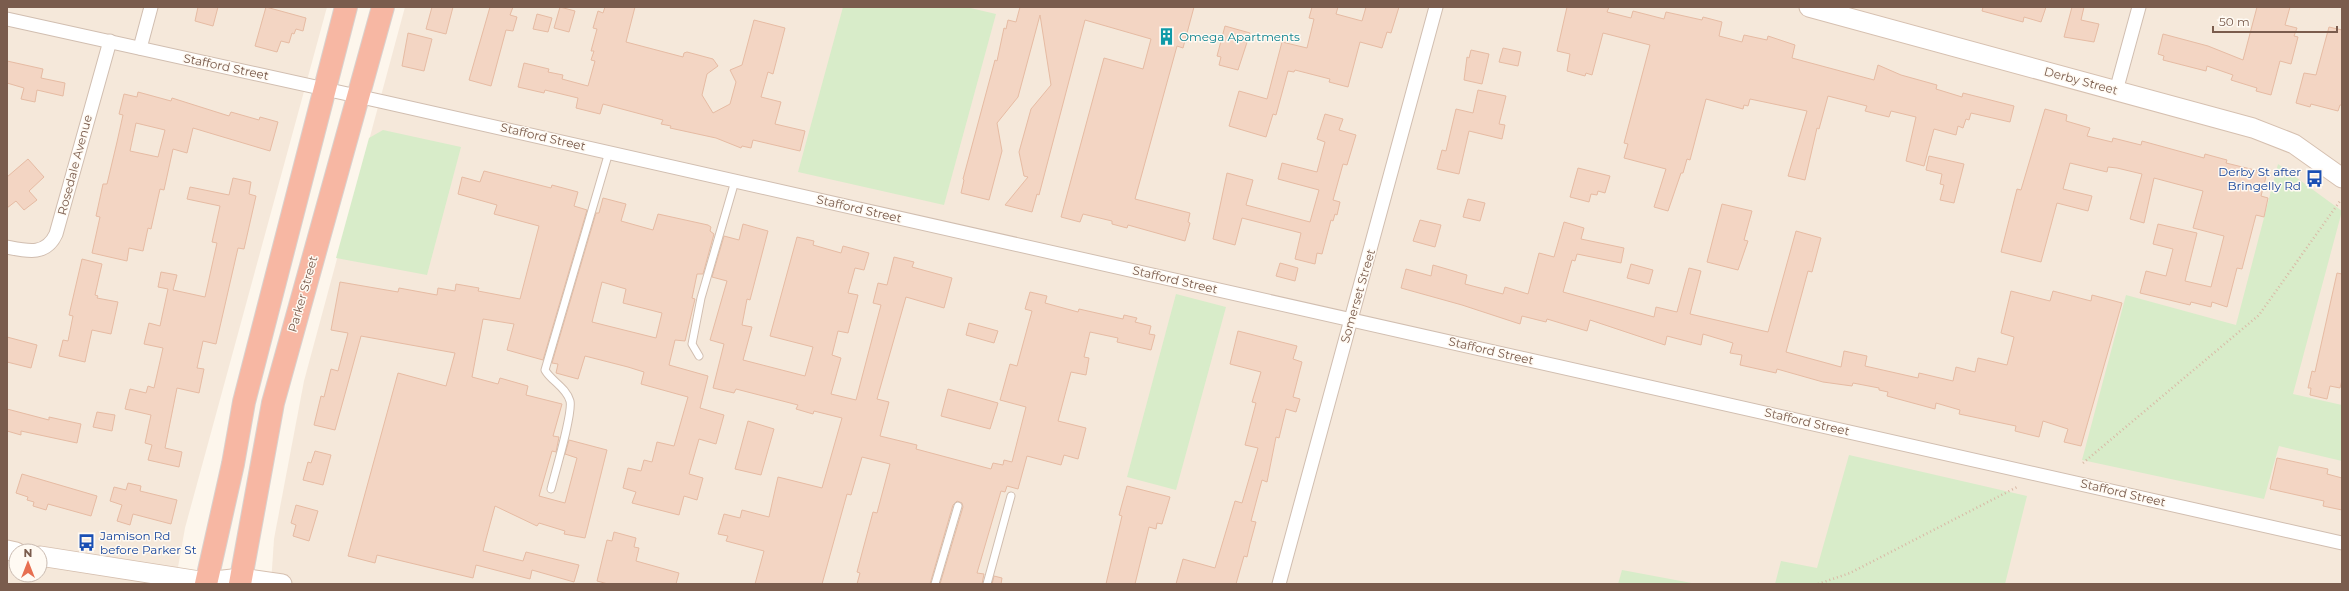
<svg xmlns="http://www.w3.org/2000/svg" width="2349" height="591" font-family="Montserrat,sans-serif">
	<rect width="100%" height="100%" fill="#fdf6ec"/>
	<g fill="#f5e8da" fill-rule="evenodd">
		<path d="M 7,7 L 327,7 L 185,528 L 175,584 L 7,584 ZM 16,551 L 40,551 L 40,575 L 16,575 Z"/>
		<polygon points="405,7 2342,7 2342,584 271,584 274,539 304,381"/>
	</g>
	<g fill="#d8ecc9">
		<polygon points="843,7 966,7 996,14 944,205 798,172"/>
		<polygon points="383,130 461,147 427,275 336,258 369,138"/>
		<polygon points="2278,164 2342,211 2293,394 2342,405 2342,461 2279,446 2264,499 2082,460 2126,295 2236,325"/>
		<polygon points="1176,294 1226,307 1176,490 1127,477"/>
		<polygon points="1849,455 2027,496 2005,584 1775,584 1781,561 1817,568"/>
		<polygon points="1622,570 1697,584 1618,584"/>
	</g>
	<g fill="#f3d5c3" stroke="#e6bba3" fill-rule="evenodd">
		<polygon points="198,7 218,7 213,26 195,21"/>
		<polygon points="266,7 306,18 303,31 296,29 294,34 292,33 289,43 281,41 277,52 255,46"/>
		<polygon points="432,7 453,7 446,34 426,29"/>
		<polygon points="490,7 513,7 510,15 517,17 513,31 506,30 491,86 469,80"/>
		<polygon points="560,7 575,11 569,32 554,28"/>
		<polygon points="605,7 635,7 626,42 683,57 684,53 687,52 713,59 718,66 707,74 702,95 713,113 730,104 736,82 730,70 742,65 754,20 785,28 773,74 768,72 761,97 781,102 775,124 805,131 800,151 753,140 751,148 742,146 741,148 716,138 670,128 671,126 661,124 663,120 603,104 600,114 576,108 578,98 545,90 544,93 518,87 524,63 549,69 548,72 563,75 562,79 588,86 595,61 591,60 594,51 591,51 597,29 593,28 598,11 603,13"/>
		<polygon points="1020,7 1194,7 1183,48 1177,46 1135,199 1190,213 1188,222 1190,223 1185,241 1128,225 1127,228 1112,224 1112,221 1083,214 1080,222 1061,217 1104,58 1143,69 1151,39 1085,20 1039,195 1037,194 1032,212 1005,205 1028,177 1024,176 1019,152 1031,109 1051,85 1040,15 1018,97 997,123 1002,151 989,200 961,193 964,180 963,179 995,60 997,61 1004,28 1006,29 1008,20 1016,22"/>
		<polygon points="1312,7 1338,7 1336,14 1362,21 1366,7 1399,7 1391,33 1387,32 1382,48 1360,42 1348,87 1329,82 1330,79 1295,70 1294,72 1288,71 1276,115 1273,114 1266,137 1229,126 1239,91 1267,99 1282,42 1307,48 1314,19 1309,18"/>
		<polygon points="1567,7 1609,7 1607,12 1631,18 1633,11 1664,19 1666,12 1702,20 1703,17 1722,22 1719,36 1742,42 1744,35 1767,40 1768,36 1795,45 1792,58 1874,80 1878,65 1901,75 1937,85 1936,89 1962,97 1963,93 2014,106 2010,122 1971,113 1969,120 1966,119 1963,128 1958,126 1956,135 1934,129 1924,166 1906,161 1916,117 1891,111 1889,117 1865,111 1867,106 1828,96 1819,129 1817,128 1805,180 1788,176 1807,111 1750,99 1748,106 1744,105 1743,109 1706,99 1690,160 1687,159 1683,173 1681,173 1668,211 1654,207 1666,169 1624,158 1628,144 1624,143 1650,45 1603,33 1592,75 1586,73 1585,76 1567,71 1570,54 1557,51"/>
		<polygon points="1983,7 2046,7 2041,22 2024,17 2023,22 1982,11"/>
		<polygon points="2072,7 2084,7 2081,20 2099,24 2094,42 2064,37"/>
		<polygon points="2257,7 2290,7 2285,25 2297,28 2294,36 2298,37 2291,64 2280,61 2271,95 2256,91 2257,88 2231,80 2233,75 2207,66 2206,71 2163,60 2164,56 2158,54 2163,34 2208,46 2243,60"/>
		<polygon points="537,14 552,18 548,32 533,29"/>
		<polygon points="1225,26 1250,33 1238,70 1219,65 1221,57 1217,56"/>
		<polygon points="2329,27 2342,30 2342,105 2340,105 2338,111 2311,104 2310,107 2296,103 2304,73 2316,75"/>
		<polygon points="408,33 432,39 424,71 402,66"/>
		<polygon points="1503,48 1521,52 1518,66 1499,62"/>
		<polygon points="1471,50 1489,54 1482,84 1464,80 1467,57 1469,58"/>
		<polygon points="7,61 43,69 41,78 65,83 63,96 37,90 35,102 21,99 24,88 7,83"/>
		<polygon points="1478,90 1506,96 1499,124 1505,125 1502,139 1469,131 1459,174 1437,169 1442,150 1446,151 1456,109 1473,113"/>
		<path d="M 138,92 L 171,101 L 172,98 L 229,116 L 231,112 L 259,120 L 260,117 L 278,122 L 270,151 L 193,128 L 187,153 L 173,149 L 164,190 L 160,189 L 151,229 L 148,228 L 143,251 L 129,248 L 127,261 L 92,253 L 100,217 L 96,216 L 103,184 L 107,184 L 117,142 L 123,115 L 119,114 L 124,94 L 137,97 ZM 136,123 L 165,130 L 158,157 L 130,151 Z"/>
		<polygon points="2045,109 2067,115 2066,121 2090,128 2087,136 2112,142 2113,138 2141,145 2142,141 2204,158 2205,154 2227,160 2226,163 2267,173 2261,196 2268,198 2264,217 2256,215 2242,269 2237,268 2227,307 2212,302 2211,307 2191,302 2190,305 2140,293 2146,271 2166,276 2173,249 2153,244 2158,224 2197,233 2185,281 2211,287 2224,236 2193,228 2203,191 2154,178 2144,223 2130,219 2142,174 2117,168 2108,167 2107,172 2070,163 2063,189 2092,196 2088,211 2057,203 2041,262 2001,252 2017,189 2021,190"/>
		<polygon points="1325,114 1343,119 1339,130 1356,135 1347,165 1343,164 1333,200 1340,202 1337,215 1335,214 1333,221 1331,220 1322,254 1317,253 1315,264 1295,259 1301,233 1242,218 1235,245 1213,239 1227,173 1253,180 1246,205 1310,222 1319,190 1278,179 1282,163 1317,172 1325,142 1317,139"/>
		<polygon points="1929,156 1964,164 1954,203 1940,200 1944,185 1940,184 1942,174 1926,170"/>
		<polygon points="28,159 44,177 29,191 37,200 24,210 16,201 7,208 7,177"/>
		<polygon points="1578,168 1610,176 1605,193 1598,191 1597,195 1591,194 1589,202 1570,197"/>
		<polygon points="484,171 551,188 552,185 578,192 574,206 587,210 543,360 507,350 514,324 483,319 472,377 498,384 500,378 528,386 526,395 562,404 553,436 559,437 556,452 552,451 539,496 565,503 577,458 565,454 569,440 607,450 585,538 564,534 565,531 539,523 537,526 495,506 486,539 483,551 523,561 526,552 579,565 574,582 532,570 530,579 476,565 473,578 377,555 375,563 348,556 398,373 446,386 455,353 361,336 335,430 314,425 321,396 324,397 331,369 338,371 348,333 331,330 340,282 398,292 399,288 437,295 438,288 455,291 456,284 479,288 478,291 520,299 539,226 494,214 497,205 458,194 462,177 480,182"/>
		<polygon points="233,178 251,182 249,194 256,196 244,249 238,248 216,344 203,341 197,368 204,369 199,393 177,388 165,448 182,452 179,467 148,460 152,445 145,443 151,415 125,409 130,389 146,393 148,386 154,388 163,348 144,344 149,323 160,326 168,289 158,287 161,272 177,275 173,290 205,297 217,243 212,242 220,206 187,199 190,187 229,195"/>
		<path d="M 603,198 L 626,204 L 621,221 L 653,230 L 658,214 L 708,225 L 711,227 L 710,231 L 714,234 L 703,274 L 697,274 L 692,298 L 695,299 L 685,341 L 675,340 L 669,365 L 708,376 L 700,408 L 724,415 L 716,444 L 699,439 L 689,474 L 703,478 L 697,500 L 684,496 L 679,515 L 632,503 L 636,492 L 623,488 L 628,468 L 641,471 L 644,460 L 652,462 L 657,442 L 674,446 L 688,397 L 641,384 L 644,372 L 628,367 L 585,356 L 578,379 L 556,373 L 558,364 L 552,363 L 596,213 L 599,213 ZM 602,282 L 626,289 L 623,303 L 662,313 L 656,338 L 592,322 Z"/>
		<polygon points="1468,199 1485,203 1480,221 1463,217"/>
		<polygon points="1722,204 1752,211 1744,240 1748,241 1738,270 1707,262"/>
		<polygon points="1420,220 1441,225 1435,247 1413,241"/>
		<polygon points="1564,222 1584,228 1581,239 1624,248 1621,263 1577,254 1575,261 1572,260 1563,292 1654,317 1656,307 1677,312 1689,268 1701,271 1690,314 1768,332 1796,231 1821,238 1812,272 1808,271 1786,352 1841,367 1844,351 1867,356 1865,366 1918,378 1919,373 1953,381 1956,367 1975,372 1978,358 2007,365 2014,337 2001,333 2011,291 2050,301 2053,291 2091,301 2092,295 2122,303 2081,446 2064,442 2068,429 2043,421 2039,437 2015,431 2016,426 1959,414 1960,410 1936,403 1935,409 1887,396 1888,392 1879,390 1879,388 1853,383 1852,386 1823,382 1777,369 1776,373 1740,365 1742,355 1730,353 1733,343 1703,334 1701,345 1667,336 1665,345 1590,320 1587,331 1547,319 1546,322 1522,316 1520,324 1462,305 1401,288 1406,269 1431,276 1433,265 1467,275 1465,284 1503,294 1505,287 1528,294 1539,253 1554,257"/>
		<polygon points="743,224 768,231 750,300 747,299 742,325 752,327 743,360 805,376 813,347 770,336 797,237 814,241 813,245 841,253 843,246 869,253 864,270 855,268 848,293 858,295 848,333 838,331 832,355 841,358 831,394 856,400 881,305 873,303 878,283 887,285 894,257 914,262 912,267 952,278 944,308 906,297 877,399 889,402 880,436 917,445 916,449 991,469 993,463 1003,465 1004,460 1012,462 1026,407 1000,400 1010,364 1017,366 1032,311 1025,309 1030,292 1047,296 1045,303 1078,312 1079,309 1123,319 1124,315 1137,318 1135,322 1151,326 1149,334 1155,335 1151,350 1117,342 1118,338 1090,332 1084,357 1089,358 1086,375 1071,372 1058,421 1086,428 1078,459 1064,455 1061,465 1027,456 1018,489 1007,486 1005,492 1001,491 977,573 984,574 982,584 940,584 963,507 962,503 957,501 953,505 930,584 857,584 860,573 857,572 862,553 873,512 877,513 890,464 862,457 851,495 847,494 822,584 755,584 764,551 726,541 728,536 718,534 724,514 740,518 742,510 769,517 778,477 822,488 842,418 814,411 813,414 796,409 798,405 736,389 734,393 713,388 724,344 710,340 727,281 712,277 724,236 739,240"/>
		<polygon points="82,259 102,264 95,295 98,296 97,298 118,302 111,334 92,330 85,362 59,356 63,340 68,341 73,316 69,315"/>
		<polygon points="1280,263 1298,268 1295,281 1276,276"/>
		<polygon points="1631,264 1653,270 1649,284 1627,278"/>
		<polygon points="2337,273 2342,274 2342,380 2340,388 2330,386 2327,399 2310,395 2311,388 2308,388 2312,371 2315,372"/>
		<polygon points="969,323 998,331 994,343 966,335"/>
		<polygon points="1238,331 1297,346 1293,359 1302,362 1293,397 1300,399 1296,412 1286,409 1279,438 1276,437 1267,482 1262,480 1251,521 1256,522 1250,544 1247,557 1244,556 1236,584 1176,584 1183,559 1215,568 1235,501 1242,503 1258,448 1245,445 1256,403 1252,402 1261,372 1230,364"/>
		<polygon points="7,337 37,345 31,368 7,362"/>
		<polygon points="948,389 998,403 990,429 941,416"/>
		<polygon points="7,409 49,420 49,417 81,424 77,443 21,431 21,435 7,431"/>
		<polygon points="97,412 115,415 112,431 93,427"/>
		<polygon points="748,421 774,429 761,475 735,469"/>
		<polygon points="315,451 331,455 323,485 303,480 308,462 311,463"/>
		<polygon points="2277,458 2328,469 2327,474 2342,478 2342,510 2323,506 2324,501 2270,489"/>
		<polygon points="22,474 97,496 91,516 48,504 46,510 33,506 34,502 27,500 28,497 16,493"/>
		<polygon points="128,483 141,486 140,491 177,500 171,524 133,514 130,525 117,521 122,505 110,501 114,487 126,490"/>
		<polygon points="1127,486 1170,497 1162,524 1157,523 1156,529 1149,527 1135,584 1106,584 1122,516 1119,515"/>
		<polygon points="296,505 318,511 309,541 293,536 296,525 291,523"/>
		<polygon points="614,532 636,538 634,547 639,548 636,561 679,573 676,584 608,584 597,581 607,540 612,541"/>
		<polygon points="994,576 1002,578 1001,584 992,584"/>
	</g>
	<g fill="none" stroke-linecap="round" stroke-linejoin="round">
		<defs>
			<g id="lane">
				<polyline points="699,356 692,344 701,298 735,181"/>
				<path d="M 551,489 C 555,473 573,413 570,401 C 566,387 551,381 545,370 L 609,152"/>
				<polyline points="935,584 958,506"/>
				<polyline points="987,584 1011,496"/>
			</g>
			<g id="street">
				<polyline points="7,19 384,102 2342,543"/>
				<polyline points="140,48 151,7"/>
				<polyline points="2116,91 2139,7"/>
				<path d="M 7,247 C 27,251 46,256 56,234 L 110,41"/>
				<polyline points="1279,584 1436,7"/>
			</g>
			<g id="secondary">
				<polyline points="1809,7 2253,128 2294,144 2342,178"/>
				<polyline points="7,550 16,552"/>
				<polyline points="40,556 206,582 241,578 282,584"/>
			</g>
			<g id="highway">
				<polyline points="206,584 233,464 244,402 346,7"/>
				<polyline points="240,584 273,403 383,7"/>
			</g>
		</defs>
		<use href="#lane" stroke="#d1beb0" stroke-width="9"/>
		<use href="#street" stroke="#d1beb0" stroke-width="15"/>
		<use href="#secondary" stroke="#d6c0b0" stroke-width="21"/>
		<use href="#highway" stroke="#dad1cd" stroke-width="24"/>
		<g stroke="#d9b8a5" stroke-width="2.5" stroke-dasharray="1 3" stroke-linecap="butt">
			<polyline points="2083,463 2259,315 2340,201"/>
			<polyline points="1818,584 1850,573 2019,486"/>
		</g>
		<use href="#lane" stroke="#fff" stroke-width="7"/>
		<use href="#street" stroke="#fff" stroke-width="13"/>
		<use href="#secondary" stroke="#fff" stroke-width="19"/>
		<use href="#highway" stroke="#f7b7a3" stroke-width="22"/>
	</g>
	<defs>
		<symbol id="building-bare" viewBox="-9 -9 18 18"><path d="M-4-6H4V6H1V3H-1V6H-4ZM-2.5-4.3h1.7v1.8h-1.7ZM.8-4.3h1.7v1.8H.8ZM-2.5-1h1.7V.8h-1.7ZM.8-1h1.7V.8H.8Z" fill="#0f9aa8" stroke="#fffaf3" stroke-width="2.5" paint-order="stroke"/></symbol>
		<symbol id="bus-bare" viewBox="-9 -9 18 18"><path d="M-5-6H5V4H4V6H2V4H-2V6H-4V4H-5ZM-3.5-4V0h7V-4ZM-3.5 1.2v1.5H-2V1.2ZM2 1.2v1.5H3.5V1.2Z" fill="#1a4fb4" stroke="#fffaf3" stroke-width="2.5" paint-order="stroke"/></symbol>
	</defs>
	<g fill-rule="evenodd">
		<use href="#building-bare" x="1154" y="24" width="25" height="25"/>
		<use href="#bus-bare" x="2302" y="166" width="25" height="25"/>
		<use href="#bus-bare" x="74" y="530" width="25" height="25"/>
	</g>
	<g text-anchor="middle" stroke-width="3" stroke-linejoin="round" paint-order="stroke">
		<g font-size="12" fill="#0d838f" stroke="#fffaf3" text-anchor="start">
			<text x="1179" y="41">Omega Apartments</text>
		</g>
		<g font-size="12" fill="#7a5c4d" stroke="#fffaf3">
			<text transform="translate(226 67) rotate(12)" y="4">Stafford Street</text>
			<text transform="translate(2081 81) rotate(15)" y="4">Derby Street</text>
			<text transform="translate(543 137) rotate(13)" y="4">Stafford Street</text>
			<text transform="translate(75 165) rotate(-75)" y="4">Rosedale Avenue</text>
			<text transform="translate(859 209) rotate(13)" y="4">Stafford Street</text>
			<text transform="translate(1175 280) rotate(13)" y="4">Stafford Street</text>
			<text transform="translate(303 294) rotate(-74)" y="4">Parker Street</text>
			<text transform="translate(1358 296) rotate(-74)" y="4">Somerset Street</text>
			<text transform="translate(1491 351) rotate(13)" y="4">Stafford Street</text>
			<text transform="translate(1807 422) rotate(13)" y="4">Stafford Street</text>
			<text transform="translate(2123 493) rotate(13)" y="4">Stafford Street</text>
		</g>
		<g font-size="12" fill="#164399" stroke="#fffaf3" text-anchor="end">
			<text x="2301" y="176">Derby St after<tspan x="2301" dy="14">Bringelly Rd</tspan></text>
			<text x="100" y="540" text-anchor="start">Jamison Rd<tspan x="100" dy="14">before Parker St</tspan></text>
		</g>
	</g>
	<rect width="2349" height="591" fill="none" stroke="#7a5c4d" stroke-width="16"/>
	<g transform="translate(28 563)"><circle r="19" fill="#fffaf3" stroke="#cabbb1"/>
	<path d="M0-3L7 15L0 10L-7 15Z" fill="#e76f51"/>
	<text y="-6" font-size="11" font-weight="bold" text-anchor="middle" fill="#7a5c4d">N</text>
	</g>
	<path d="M2213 26v6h124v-6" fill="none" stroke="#7a5c4d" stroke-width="2"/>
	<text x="2219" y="26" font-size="12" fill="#7a5c4d" stroke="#fffaf3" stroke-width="3" paint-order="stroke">50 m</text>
</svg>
